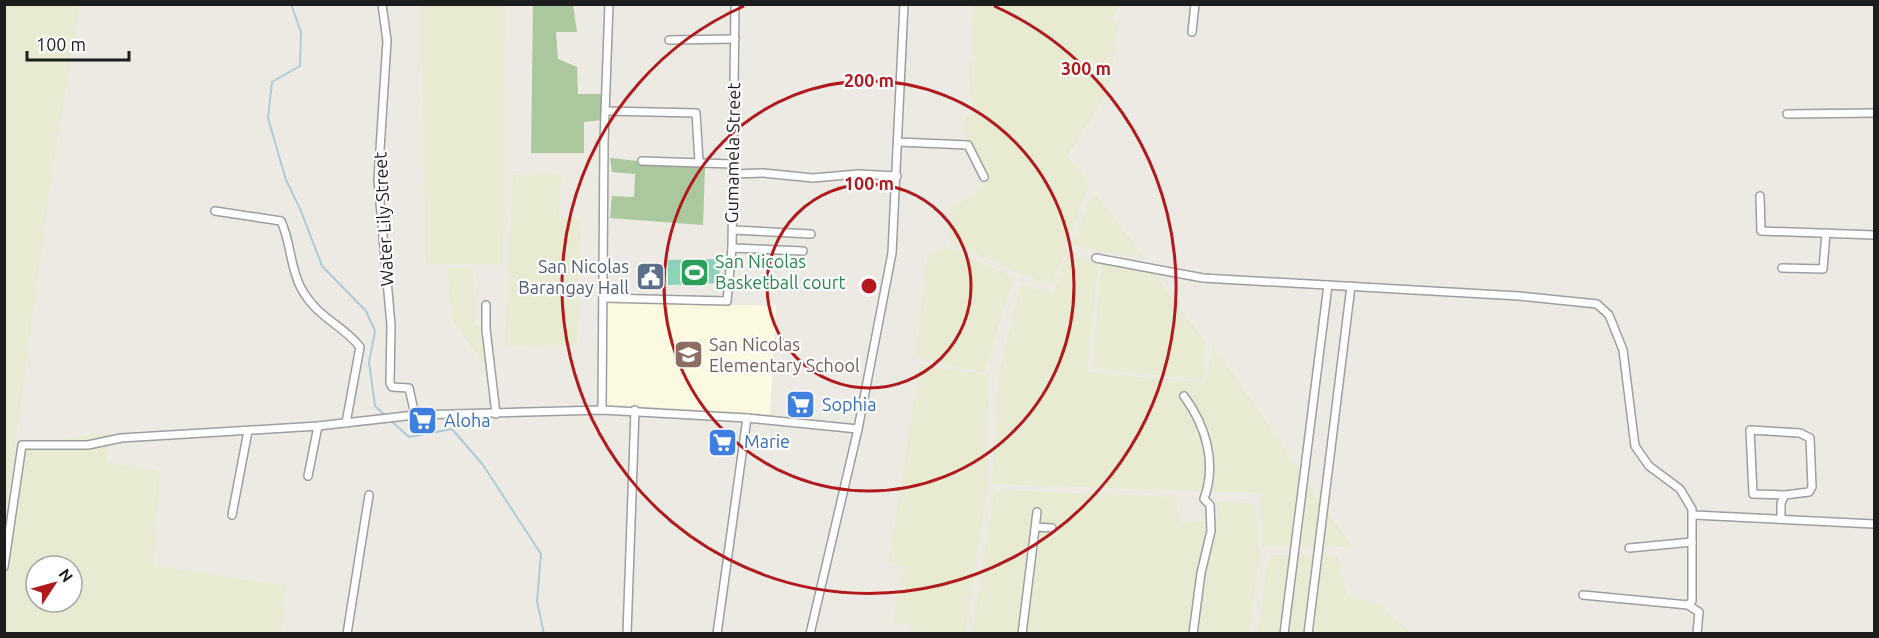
<svg xmlns="http://www.w3.org/2000/svg" width="1879" height="638" font-family="Ubuntu,sans-serif">
	<rect width="100%" height="100%" fill="#edeae4"/>
	<polygon fill="#fbfae0" points="608,301 776,306 770,414 603,404 604,306"/>
	<g fill="#e8ead2" fill-rule="evenodd">
		<polygon points="5,4 80,5 52,170 5,518"/>
		<polygon points="421,5 505,5 503,264 426,264"/>
		<polygon points="969,5 1122,5 1113,15 1118,29 1110,81 1098,108 1067,156 1084,175 1088,188 1066,244 1067,251 1050,286 950,242 951,207 974,195 989,175 975,157 964,131 965,120 972,112 969,70 974,53 972,10"/>
		<polygon points="561,174 559,218 581,218 577,345 505,346 513,175"/>
		<polygon points="1093,192 1146,259 1072,245"/>
		<polygon points="945,246 1013,277 985,372 916,358 927,258"/>
		<polygon points="1067,256 1098,261 1087,372 1206,383 1213,345 1352,547 1262,546 1261,493 992,484 1000,368 1021,285 1054,293"/>
		<polygon points="1102,260 1155,274 1205,342 1203,380 1092,368"/>
		<polygon points="448,268 473,268 475,325 489,329 491,374 452,319"/>
		<polygon points="920,365 989,376 987,486 965,633 910,633 912,625 892,622 905,567 889,562"/>
		<path d="M 109,433 L 107,462 L 160,472 L 153,565 L 286,586 L 281,633 L 5,633 L 4,577 L 26,443 ZM 36,566 L 72,566 L 72,602 L 36,602 Z"/>
		<polygon points="995,490 1176,497 1179,523 1219,519 1217,501 1255,504 1259,558 1249,633 972,634"/>
		<polygon points="1269,555 1337,556 1347,596 1379,604 1411,633 1258,634"/>
	</g>
	<g fill="#abc79e">
		<polygon points="533,5 573,5 577,32 556,32 558,59 577,67 578,94 602,94 602,120 584,122 584,153 531,153"/>
		<polygon points="610,158 705,168 703,225 610,218 612,196 634,197 635,174 612,172"/>
	</g>
	<polygon fill="#8cd2b6" points="719,259 720,283 668,285 668,260"/>
	<g fill="none" stroke-linecap="round" stroke-linejoin="round">
		<g stroke="#aacdd5" stroke-width="2">
			<polyline points="291,4 301,32 300,66 272,82 268,118 286,180 301,211 322,266 366,311 375,331 369,362 375,406 386,416"/>
			<polyline points="390,420 409,437 452,429 483,465 541,554 537,601 544,634"/>
		</g>
		<defs>
			<g id="street">
				<polyline points="382,4 387,41 378,180 391,325 390,383 392,387 409,388 415,415"/>
				<polyline points="1192,32 1195,4"/>
				<polyline points="669,40 735,39"/>
				<polyline points="606,111 696,113 699,162"/>
				<polyline points="1787,114 1874,113"/>
				<polyline points="898,142 968,145 984,177"/>
				<polyline points="642,161 732,164"/>
				<polyline points="732,174 763,173 813,178 858,174 897,176"/>
				<polyline points="1760,196 1761,231 1874,235"/>
				<path d="M 215,211 L 281,221 C 291,242 290,268 301,288 C 318,319 342,324 360,347 L 346,423"/>
				<polyline points="733,230 811,234"/>
				<polyline points="732,248 803,251"/>
				<polyline points="1096,258 1203,278 1519,296 1597,304 1609,315 1623,350 1635,446 1649,466 1680,489 1692,509 1692,601 1688,605 1583,595"/>
				<polyline points="1782,268 1823,269 1826,233"/>
				<polyline points="603,298 727,301 732,248 735,4"/>
				<polyline points="486,305 486,329 496,414"/>
				<path d="M 1184,396 C 1206,426 1217,463 1204,499 L 1210,505 L 1211,531 L 1201,573 L 1193,634"/>
				<polyline points="602,410 604,141 609,4"/>
				<polyline points="308,476 318,426"/>
				<polyline points="232,515 248,431"/>
				<polyline points="1694,515 1874,524"/>
				<polyline points="1781,519 1781,503 1785,495 1809,492 1812,487 1810,438 1800,433 1750,430 1753,494 1785,495"/>
				<polyline points="1036,527 1052,528"/>
				<polyline points="1629,548 1692,542"/>
				<polyline points="4,567 22,445 88,445 121,438 318,426 415,415 602,410 747,418 858,429"/>
				<polyline points="1688,605 1699,612 1697,634"/>
				<polyline points="347,634 369,495"/>
				<polyline points="627,634 635,410"/>
				<polyline points="717,634 747,418"/>
				<polyline points="810,634 858,429 892,253 904,4"/>
				<polyline points="1022,634 1037,512"/>
				<polyline points="1284,634 1328,285"/>
				<polyline points="1308,634 1351,286"/>
			</g>
		</defs>
		<use href="#street" stroke="#9e9e9e" stroke-width="10"/>
		<use href="#street" stroke="#fff" stroke-width="7"/>
	</g>
	<g fill="none" stroke="#b1191d" stroke-width="3">
		<circle cx="869" cy="286" r="102"/>
		<circle cx="869" cy="286" r="205"/>
		<path d="M994 6A307 307 0 1 1 744 6"/>
	</g>
	<defs>
		<symbol id="stadium-square" viewBox="-11 -11 22 22"><rect x="-9" y="-9" width="18" height="18" rx="4" fill="#2e9e5b" stroke="#fff"/><path d="M0-5a6.5 5 0 1 0 0 10a6.5 5 0 1 0 0-10ZM-3.5-1.8h7v3.6h-7Z" fill="#fff"/></symbol>
		<symbol id="civic-square" viewBox="-11 -11 22 22"><rect x="-9" y="-9" width="18" height="18" rx="4" fill="#5c6f8a" stroke="#fff"/><path d="M-.6-6.5H3V-4.5H.6V-3L4-1V1h2V6H-6V1h2V-1L-.6-3ZM-1.2 2.5V6h2.4V2.5Z" fill="#fff"/></symbol>
		<symbol id="school-square" viewBox="-11 -11 22 22"><rect x="-9" y="-9" width="18" height="18" rx="4" fill="#8d6e63" stroke="#fff"/><path d="M0-5L7-2L0 1L-7-2ZM-4 1L0 2.5L4 1V4Q0 6-4 4Z" fill="#fff"/></symbol>
		<symbol id="supermarket-square" viewBox="-11 -11 22 22"><rect x="-9" y="-9" width="18" height="18" rx="4" fill="#3f7fe0" stroke="#fff"/><path d="M-6-5.5h2.5l.6 2H6L4.5 2H-2.5L-4.4-4H-6ZM-1.5 3.2a1.3 1.3 0 1 0 .1 0ZM3 3.2a1.3 1.3 0 1 0 .1 0Z" fill="#fff"/></symbol>
	</defs>
	<g fill-rule="evenodd">
		<use href="#stadium-square" x="678" y="256" width="33" height="33"/>
		<use href="#civic-square" x="634" y="260" width="33" height="33"/>
		<use href="#school-square" x="672" y="338" width="33" height="33"/>
		<use href="#supermarket-square" x="784" y="388" width="33" height="33"/>
		<use href="#supermarket-square" x="406" y="404" width="33" height="33"/>
		<use href="#supermarket-square" x="706" y="426" width="33" height="33"/>
	</g>
	<g text-anchor="middle" stroke-width="4.5" stroke-linejoin="round" paint-order="stroke">
		<g font-size="18" fill="#1d1d1d" stroke="#fff">
			<text transform="translate(733 153) rotate(-89)" y="6">Gumamela Street</text>
			<text transform="translate(384 219) rotate(-93)" y="6">Water Lily Street</text>
		</g>
		<g font-size="18" fill="#27864d" stroke="#fff" text-anchor="start">
			<text x="715" y="268">San Nicolas<tspan x="715" dy="21">Basketball court</tspan></text>
		</g>
		<g font-size="18" fill="#4e5e75" stroke="#fff" text-anchor="end">
			<text x="629" y="273">San Nicolas<tspan x="629" dy="21">Barangay Hall</tspan></text>
		</g>
		<g font-size="18" fill="#785e54" stroke="#fff" text-anchor="start">
			<text x="709" y="351">San Nicolas<tspan x="709" dy="21">Elementary School</tspan></text>
		</g>
		<g font-size="18" fill="#366cbe" stroke="#fff" text-anchor="start">
			<text x="822" y="411">Sophia</text>
			<text x="444" y="427">Aloha</text>
			<text x="744" y="448">Marie</text>
		</g>
	</g>
	<circle cx="869" cy="286" r="9" fill="#b1191d" stroke="#fff" stroke-width="3"/>
	<g font-size="18" text-anchor="middle" font-weight="bold" fill="#b1191d" stroke="#fff" stroke-width="4.5" stroke-linejoin="round" paint-order="stroke">
		<text x="1086" y="75">300 m</text>
		<text x="869" y="87">200 m</text>
		<text x="869" y="190">100 m</text>
	</g>
	<rect width="1879" height="638" fill="none" stroke="#1d1d1d" stroke-width="12"/>
	<g transform="translate(54 584) rotate(54)"><circle r="28" fill="#ffffff" stroke="#a5a5a5" stroke-width="1.5"/>
	<path d="M0-4.5L10 22L0 15L-10 22Z" fill="#b1191d"/>
	<text y="-9" font-size="16" font-weight="bold" text-anchor="middle" fill="#1d1d1d">N</text>
	</g>
	<path d="M27 51v9h102v-9" fill="none" stroke="#1d1d1d" stroke-width="3"/>
	<text x="36" y="51" font-size="18" fill="#1d1d1d" stroke="#ffffff" stroke-width="4.5" paint-order="stroke">100 m</text>
</svg>
